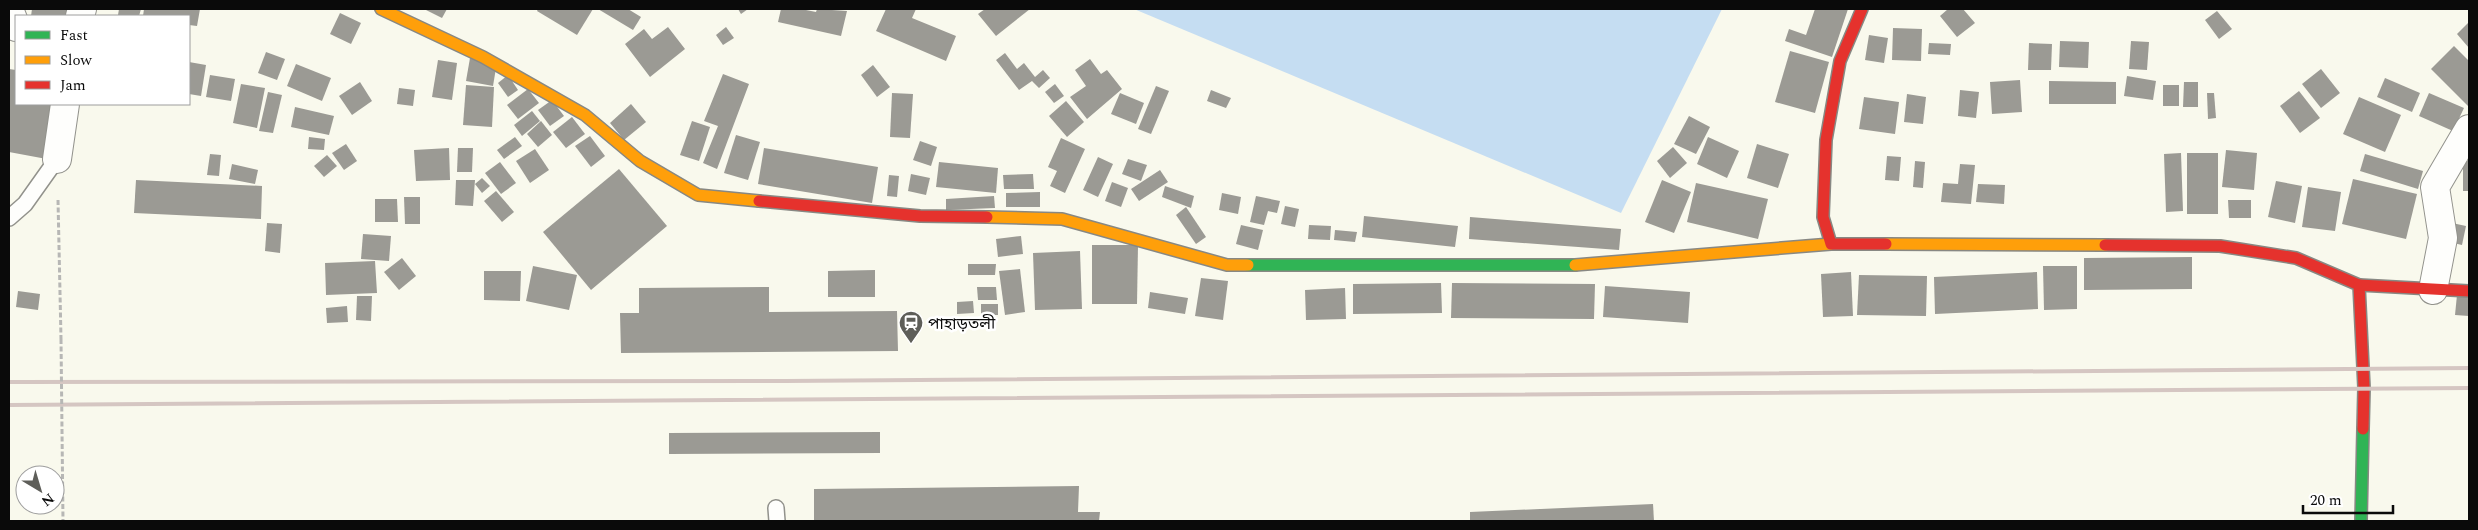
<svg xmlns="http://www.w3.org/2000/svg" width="2478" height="530" font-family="Spectral,'Noto Sans Bengali',serif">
	<rect width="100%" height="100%" fill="#f9f9ed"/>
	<polygon fill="#c5ddf2" points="1134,9 1722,9 1621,213"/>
	<g fill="#9b9a94">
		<polygon points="32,9 79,9 78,16 31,16"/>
		<polygon points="119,9 141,9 139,16 118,15"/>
		<polygon points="144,9 200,9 197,26 189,25 189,16 143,16"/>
		<polygon points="424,9 447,9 442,18"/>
		<polygon points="538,9 593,9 577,35 537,11"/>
		<polygon points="598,9 628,9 641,17 633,30"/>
		<polygon points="738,9 748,9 741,14"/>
		<polygon points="781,9 801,9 816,12 817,9 847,11 841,36 778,22"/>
		<polygon points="886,9 916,9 912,18 956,36 946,61 876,31"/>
		<polygon points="985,9 1030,9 996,36 978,14"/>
		<polygon points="1815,9 1848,9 1832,57 1785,41 1789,29 1806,35"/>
		<polygon points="1948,9 1963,9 1975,23 1957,37 1940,16"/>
		<polygon points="2217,11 2232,29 2219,39 2205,20"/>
		<polygon points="340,13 361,23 351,44 330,34"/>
		<polygon points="2469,22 2469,48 2457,34"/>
		<polygon points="668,27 685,49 650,77 625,44 644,29 652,39"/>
		<polygon points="726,27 734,38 723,45 716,35"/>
		<polygon points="1893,28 1922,29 1921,61 1892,60"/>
		<polygon points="1869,35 1888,38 1884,63 1865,60"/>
		<polygon points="2060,41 2089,42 2088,68 2059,67"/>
		<polygon points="2131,41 2149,42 2147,70 2129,69"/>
		<polygon points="1929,43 1951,44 1950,55 1928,54"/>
		<polygon points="2029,43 2052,44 2051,70 2028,70"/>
		<polygon points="2454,46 2469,61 2469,107 2431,69"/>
		<polygon points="1790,51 1829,62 1815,113 1775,102"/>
		<polygon points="266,52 285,59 277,80 258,73"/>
		<polygon points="1005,53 1017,69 1024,63 1035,77 1043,70 1050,78 1039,88 1032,81 1019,90 996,60"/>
		<polygon points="470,58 497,62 493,86 466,81"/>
		<polygon points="1090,59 1101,74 1107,70 1122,89 1087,119 1070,97 1086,86 1075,70"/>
		<polygon points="438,60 457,63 452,100 432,97"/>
		<polygon points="189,62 206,65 201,96 189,94"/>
		<polygon points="296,64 331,78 322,101 287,86"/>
		<polygon points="873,65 890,87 877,97 861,75"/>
		<polygon points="9,69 16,70 16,104 63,104 52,160 9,152"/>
		<polygon points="2321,69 2340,93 2321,108 2302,84"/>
		<polygon points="723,74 749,84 717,169 703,163 718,126 704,121"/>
		<polygon points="210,75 235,79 231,101 206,97"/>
		<polygon points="508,75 518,90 508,97 498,83"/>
		<polygon points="2127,76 2156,81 2153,100 2124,96"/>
		<polygon points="2385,78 2420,93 2412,112 2377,97"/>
		<polygon points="2020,80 2022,112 1992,114 1990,82"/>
		<polygon points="2049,81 2116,82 2116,104 2049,104"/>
		<polygon points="360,82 372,101 352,115 339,96"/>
		<polygon points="2184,82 2198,82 2198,107 2183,107"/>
		<polygon points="241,84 265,88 257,128 233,123"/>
		<polygon points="1055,84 1064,96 1054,103 1045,92"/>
		<polygon points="466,85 494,87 492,127 463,125"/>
		<rect x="2163" y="85" width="16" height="21"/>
		<polygon points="1156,86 1169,91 1151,134 1138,129"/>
		<polygon points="399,88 415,90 413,106 397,104"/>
		<polygon points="528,89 539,103 518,119 507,105"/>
		<polygon points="1211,90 1231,98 1226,108 1207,101"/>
		<polygon points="1960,90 1979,92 1976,118 1958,116"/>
		<polygon points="2299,91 2320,118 2300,133 2280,106"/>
		<polygon points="268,92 282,95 273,133 259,131"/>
		<polygon points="892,93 913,94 910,138 890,137"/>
		<polygon points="1120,93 1144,103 1136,124 1111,114"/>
		<polygon points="2207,93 2214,93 2216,118 2208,119"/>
		<polygon points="2429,93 2464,108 2453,131 2419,116"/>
		<polygon points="1907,94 1926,97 1923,124 1904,122"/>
		<polygon points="1864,97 1899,102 1895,134 1859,129"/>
		<polygon points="2359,97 2401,115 2385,152 2343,134"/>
		<polygon points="552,100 564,116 550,126 538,110"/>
		<polygon points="1066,101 1084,122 1067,137 1049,116"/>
		<polygon points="631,104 646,122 624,140 610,123"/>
		<polygon points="295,107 334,116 329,135 291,127"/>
		<polygon points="532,111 540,121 522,136 514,125"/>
		<polygon points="1689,116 1710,127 1696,154 1674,144"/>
		<polygon points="572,117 585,134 566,148 553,132"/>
		<polygon points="541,121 552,135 538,147 527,134"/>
		<polygon points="692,121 710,127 699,161 680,155"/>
		<polygon points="736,135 760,142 748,180 724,173"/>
		<polygon points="590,136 605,156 591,167 575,146"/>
		<polygon points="309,137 325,139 324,150 308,149"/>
		<polygon points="515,137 522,146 504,159 497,150"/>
		<polygon points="1708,137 1739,151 1727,178 1697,164"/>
		<polygon points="1061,138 1085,149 1065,193 1050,186 1057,171 1048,167"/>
		<polygon points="920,141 937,147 931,166 913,160"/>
		<polygon points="346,144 357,161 344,170 332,153"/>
		<polygon points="1757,144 1789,154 1778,188 1747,178"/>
		<polygon points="1673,147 1687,163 1670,178 1657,161"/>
		<polygon points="449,148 450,180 416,181 414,150"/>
		<polygon points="458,148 473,148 472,172 457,172"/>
		<polygon points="764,148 878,167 872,203 758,184"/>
		<polygon points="535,149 549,170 530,183 516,161"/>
		<polygon points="2226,150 2257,153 2254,190 2222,187"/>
		<polygon points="2181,153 2183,211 2166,212 2164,154"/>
		<rect x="2187" y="153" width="31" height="61"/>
		<polygon points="210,154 221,155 219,176 207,175"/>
		<polygon points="2365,154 2423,171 2418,189 2360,171"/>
		<polygon points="327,155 337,166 324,177 314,166"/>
		<polygon points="1887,156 1901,157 1899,181 1885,180"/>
		<polygon points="1098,157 1113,164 1098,197 1083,190"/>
		<polygon points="1128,159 1147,165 1141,181 1122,174"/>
		<polygon points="1915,161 1925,162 1923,188 1913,187"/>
		<rect x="2463" y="161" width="6" height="30"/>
		<polygon points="500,162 516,183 501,194 485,173"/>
		<polygon points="939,162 998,168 996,193 936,187"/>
		<polygon points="232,164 258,170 255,184 229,179"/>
		<polygon points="1960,164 1975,165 1971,204 1941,202 1943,183 1958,184"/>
		<polygon points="619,169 667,226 591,290 543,232"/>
		<polygon points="1160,170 1168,182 1139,201 1131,189"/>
		<polygon points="911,174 930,178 926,195 908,191"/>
		<polygon points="1033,174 1034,189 1004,189 1003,175"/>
		<polygon points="889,175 899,176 897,197 887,196"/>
		<polygon points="482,178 490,186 482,193 475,184"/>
		<polygon points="2353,179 2417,194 2406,239 2342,224"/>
		<polygon points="136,180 262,186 261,219 134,213"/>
		<polygon points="456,180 475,180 473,206 455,205"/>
		<polygon points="1662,180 1691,192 1674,233 1645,222"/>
		<polygon points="2276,181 2302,186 2295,223 2268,217"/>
		<polygon points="1112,182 1128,188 1121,207 1105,201"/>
		<polygon points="1696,183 1768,199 1758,239 1687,222"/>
		<polygon points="1978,184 2005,185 2004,204 1976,202"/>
		<polygon points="1165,186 1194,196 1191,208 1162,197"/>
		<polygon points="2308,187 2341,192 2335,231 2302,227"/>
		<polygon points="496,191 514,212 502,222 484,201"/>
		<polygon points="1040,192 1040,207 1006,207 1006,193"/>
		<polygon points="1222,193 1241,197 1238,214 1219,210"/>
		<polygon points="994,196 995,208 946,210 946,199"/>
		<polygon points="1256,196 1280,201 1277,213 1268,211 1264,225 1250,222"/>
		<polygon points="404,197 420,197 420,224 405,224"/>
		<polygon points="375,199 397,199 398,222 375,222"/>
		<polygon points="2228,200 2251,200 2251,218 2229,218"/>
		<polygon points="1285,206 1299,209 1295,227 1281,224"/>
		<polygon points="1186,207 1206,237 1196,244 1176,215"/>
		<polygon points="1364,216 1458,226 1455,247 1362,237"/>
		<polygon points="1470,217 1621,229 1619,250 1469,239"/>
		<polygon points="267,223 282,224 280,253 265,251"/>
		<polygon points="2452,223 2466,226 2462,245 2449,242"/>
		<polygon points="1241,225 1263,230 1258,250 1236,244"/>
		<polygon points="1309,225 1331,226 1330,240 1308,239"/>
		<polygon points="1335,230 1357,232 1355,242 1334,240"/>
		<polygon points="363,234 391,236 389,261 361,259"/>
		<polygon points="1021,236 1023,254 998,257 996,239"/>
		<polygon points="1092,245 1138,245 1137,304 1092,304"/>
		<polygon points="1080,251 1082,309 1035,310 1033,253"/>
		<polygon points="2192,257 2192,289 2084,290 2084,258"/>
		<polygon points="402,258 416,276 399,290 384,272"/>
		<polygon points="375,261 377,293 326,295 325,263"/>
		<polygon points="968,264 996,264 995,275 968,275"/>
		<polygon points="533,266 577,275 569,310 526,301"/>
		<polygon points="2043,266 2077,266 2077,309 2044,310"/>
		<polygon points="1020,269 1025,312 1005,315 999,271"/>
		<polygon points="875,270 875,297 828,297 828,271"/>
		<polygon points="484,271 521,271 520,301 484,300"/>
		<polygon points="1851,272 1853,316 1823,317 1821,274"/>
		<polygon points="2037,272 2038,309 1935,314 1934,277"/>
		<polygon points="1859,275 1927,276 1926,316 1857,315"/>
		<polygon points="1201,278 1228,281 1223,320 1195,316"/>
		<polygon points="1441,283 1442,313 1353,314 1353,284"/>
		<polygon points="1452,283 1595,284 1594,319 1451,318"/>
		<polygon points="1605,286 1690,292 1688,323 1603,317"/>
		<polygon points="769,287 769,312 897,311 898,351 621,353 620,313 639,313 639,288"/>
		<polygon points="977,287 996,287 997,300 978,300"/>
		<polygon points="1345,288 1346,319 1306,320 1305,290"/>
		<polygon points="18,291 40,294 38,310 16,307"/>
		<polygon points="1150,292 1188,298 1185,314 1148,308"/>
		<polygon points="2457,295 2469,296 2469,316 2455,315"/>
		<polygon points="357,296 372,296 371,321 356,320"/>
		<polygon points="973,301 974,313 957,314 957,302"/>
		<rect x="981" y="304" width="17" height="11"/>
		<polygon points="347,306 348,322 327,323 326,308"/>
		<polygon points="880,432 880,453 669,454 669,433"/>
		<polygon points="1079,486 1078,512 1100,512 1099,521 814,521 814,489"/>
		<polygon points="1653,504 1654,521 1470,521 1470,512"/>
	</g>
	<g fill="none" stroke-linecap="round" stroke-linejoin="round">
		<defs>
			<g id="lane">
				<polyline points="9,218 25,204 57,159"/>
				<polyline points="776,508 777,521"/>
			</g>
			<g id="street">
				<polyline points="9,9 16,27"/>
				<polyline points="80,16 82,9"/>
				<polyline points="57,159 65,104"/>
				<polyline points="2433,290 2443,238 2435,187 2469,129"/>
			</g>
			<g id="fast">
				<polyline points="1248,265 1575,265"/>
				<polyline points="2361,521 2363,429"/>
			</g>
			<g id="slow">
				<polyline points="381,9 483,57 585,115 640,161 698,195 759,201"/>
				<polyline points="987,217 1062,219 1227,265 1248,265"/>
				<polyline points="1886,244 2105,245"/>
				<polyline points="1575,265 1831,244"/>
			</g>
			<g id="jam">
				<polyline points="1862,9 1840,61 1826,140 1823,217 1831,244 1886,244"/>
				<polyline points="759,201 920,216 987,217"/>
				<polyline points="2105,245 2220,246 2296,258 2359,285 2364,388 2363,429"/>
				<polyline points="2359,285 2469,291"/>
			</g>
		</defs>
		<use href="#lane" stroke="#92928c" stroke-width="18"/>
		<use href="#street" stroke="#92928c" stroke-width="30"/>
		<use href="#fast" stroke="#888883" stroke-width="14"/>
		<use href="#slow" stroke="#888883" stroke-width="14"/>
		<use href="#jam" stroke="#888883" stroke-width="14"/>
		<polyline stroke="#b7b7b5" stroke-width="3" stroke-dasharray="5 2.5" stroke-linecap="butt" points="58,200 61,339"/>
		<use href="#lane" stroke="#fefefc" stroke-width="15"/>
		<use href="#street" stroke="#fefefc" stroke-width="28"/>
		<use href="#fast" stroke="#30b455" stroke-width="11"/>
		<use href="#slow" stroke="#ff9f0a" stroke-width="11"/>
		<use href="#jam" stroke="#e5322d" stroke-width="11"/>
		<g stroke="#d5c6c2" stroke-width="4">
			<polyline points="9,382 786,381 2469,368"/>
			<polyline points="9,405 2469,388"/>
		</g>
		<polyline stroke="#b7b7b5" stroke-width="3" stroke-dasharray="5 2.5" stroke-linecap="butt" points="61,339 63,521"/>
	</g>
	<defs>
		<symbol id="station-pin" viewBox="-11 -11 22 30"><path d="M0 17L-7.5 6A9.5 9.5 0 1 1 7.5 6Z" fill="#5e5e59" stroke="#fff"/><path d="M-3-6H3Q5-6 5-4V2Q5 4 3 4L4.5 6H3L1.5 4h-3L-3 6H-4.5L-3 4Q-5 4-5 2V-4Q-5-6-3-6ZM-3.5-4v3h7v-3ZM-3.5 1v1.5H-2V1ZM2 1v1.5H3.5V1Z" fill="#fff"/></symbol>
	</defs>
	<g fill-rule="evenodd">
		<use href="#station-pin" x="897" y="309" width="28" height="38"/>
	</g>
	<g text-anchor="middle" stroke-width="5" stroke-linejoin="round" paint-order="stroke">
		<g font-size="16" fill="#0a0a0a" stroke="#fff" text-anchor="start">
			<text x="928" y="329">পাহাড়তলী</text>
		</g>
	</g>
	<rect width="2478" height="530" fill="none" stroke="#0a0a0a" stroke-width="20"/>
	<rect x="15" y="15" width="175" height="90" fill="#ffffff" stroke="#9d9d9d"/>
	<rect x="25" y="31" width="25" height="8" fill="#30b455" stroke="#9d9d9d"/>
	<text x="60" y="40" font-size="15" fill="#0a0a0a">Fast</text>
	<rect x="25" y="56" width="25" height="8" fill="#ff9f0a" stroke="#9d9d9d"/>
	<text x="60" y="65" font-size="15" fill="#0a0a0a">Slow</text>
	<rect x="25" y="81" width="25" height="8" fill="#e5322d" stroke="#9d9d9d"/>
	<text x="60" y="90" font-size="15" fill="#0a0a0a">Jam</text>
	<g transform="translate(40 490) rotate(142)"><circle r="24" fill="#ffffff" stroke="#9d9d9d"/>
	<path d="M0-4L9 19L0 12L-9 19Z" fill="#5e5e59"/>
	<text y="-8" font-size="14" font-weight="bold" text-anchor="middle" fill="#0a0a0a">N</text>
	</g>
	<path d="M2303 505v8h90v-8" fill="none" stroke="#0a0a0a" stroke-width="2.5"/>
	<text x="2310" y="505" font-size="15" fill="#0a0a0a" stroke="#ffffff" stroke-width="4" paint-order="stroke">20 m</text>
</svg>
